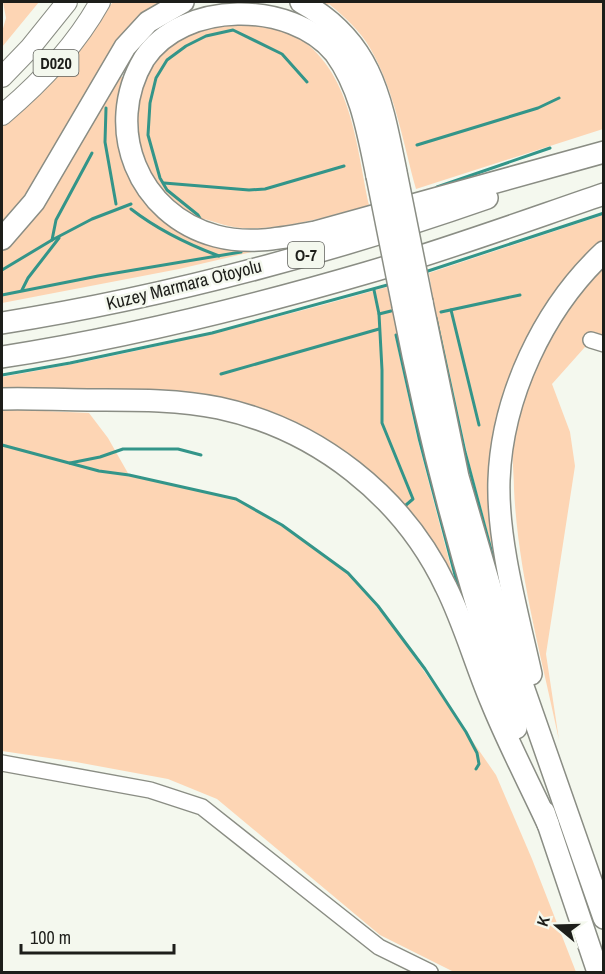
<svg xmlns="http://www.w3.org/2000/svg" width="605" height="974" font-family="'Archivo Narrow',sans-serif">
	<rect width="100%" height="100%" fill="#f4f8ee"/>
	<g fill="#fdd5b4">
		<polygon points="3,2 39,2 2,47 2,32 6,18"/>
		<polygon points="113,2 159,2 131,25 105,60 32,185 2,225 2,126 40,94"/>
		<path d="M 321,2 L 603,2 L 603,129 L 416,189 C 403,143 395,91 370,48 C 361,32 344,16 329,4 L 327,6 Z"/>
		<path d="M 227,20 C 243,22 262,22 278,26 C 283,28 289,32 294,35 C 352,69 356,145 369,205 C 328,216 287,230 244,228 C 230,228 217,222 204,219 C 202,219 197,219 195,218 C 186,214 177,206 169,199 C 136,167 129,119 146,77 C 151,65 158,52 169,43 C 187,28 204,25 227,20 Z"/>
		<path d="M 115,77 L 124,77 L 118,97 L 117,138 L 127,173 L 139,192 L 256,251 L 179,269 L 2,303 L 2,252 C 31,219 58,187 79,147 C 92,124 101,99 115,77 Z"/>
		<polygon points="603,215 603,240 593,250 518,363 500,578 469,462 433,299 429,273"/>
		<path d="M 603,267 L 603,352 L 585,347 L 552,384 L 570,432 L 575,466 L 546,654 L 559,740 C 542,658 518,574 514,489 C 514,476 512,461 513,448 C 518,387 560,309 603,267 Z"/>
		<path d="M 387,287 L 398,335 L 395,336 L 417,437 L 456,587 C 398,468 301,404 170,390 C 152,389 133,390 115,389 C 77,389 39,388 2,387 L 2,377 C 132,355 260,323 387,287 Z"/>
		<polygon points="2,409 89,413 108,438 129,475 236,499 298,536 348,573 394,628 496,775 532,859 576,972 454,972 380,935 217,799 168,779 76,762 2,751"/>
	</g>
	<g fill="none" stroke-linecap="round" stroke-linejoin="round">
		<g stroke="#339589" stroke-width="3">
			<polyline points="106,108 105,142 116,204"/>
			<polyline points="417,145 538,108 559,98"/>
			<polyline points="164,183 249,190 265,189 344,166"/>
			<polyline points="437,187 550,148"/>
			<path d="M 131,209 C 158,230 187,244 219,256"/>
			<polyline points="201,220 198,215 167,190 160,178 148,135 150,103 156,78 167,60 186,46 206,36 233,30 282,54 307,82"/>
			<polyline points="52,240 56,220 92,153"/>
			<polyline points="2,270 52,240 92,219 131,204"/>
			<polyline points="425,272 604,213"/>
			<polyline points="22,290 28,278 59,238"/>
			<polyline points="374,290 379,314 382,370 382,423 413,499 406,505"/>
			<polyline points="2,295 98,276 241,252"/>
			<polyline points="451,310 479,425"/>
			<polyline points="441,312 520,295"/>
			<polyline points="379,314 391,311"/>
			<polyline points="436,318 465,452 499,580"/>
			<polyline points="396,335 419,438 459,590"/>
			<polyline points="221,374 379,329"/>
			<polyline points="2,375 70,363 212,333 391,284"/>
			<polyline points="2,445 99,471 129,475 236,499 282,525 348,573 378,606 425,669 466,732 477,753 479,764 476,769"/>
			<polyline points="70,463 100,457 123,449 178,449 201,455"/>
		</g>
		<defs>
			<g id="tertiary">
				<polyline points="591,340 604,344"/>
				<polyline points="2,763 150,790 202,807 379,947 430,972"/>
			</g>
			<g id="trunk">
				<polyline points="2,77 30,48 67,2"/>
				<path d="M 2,115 C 39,84 76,45 100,2"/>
			</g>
			<g id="motorway">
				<path d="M 301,2 C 372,41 381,98 396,172"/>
				<path d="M 377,176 C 368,133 361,89 335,53 C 291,0 183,0 144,59 C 103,128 138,215 216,236 C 250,245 282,238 315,232 L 604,152"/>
				<polyline points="2,239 34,202 125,47 148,22 183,2"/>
				<polyline points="422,302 458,477 499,618 604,918"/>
				<path d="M 403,306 C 431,450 469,590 516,728"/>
				<path d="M 2,323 C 166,297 329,253 487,198"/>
				<path d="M 2,357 C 124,338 246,308 366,273 C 446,250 525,221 604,194"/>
				<path d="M 2,399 C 30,398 59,400 88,400 C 131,400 176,399 219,408 C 317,429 403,496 446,587 C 464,623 475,663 491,701 C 508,743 529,783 548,824"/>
				<path d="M 531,674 C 518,615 497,541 499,480 C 502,397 543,309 604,252"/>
				<polyline points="544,812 598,972"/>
			</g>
		</defs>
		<use href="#tertiary" stroke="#8a8d84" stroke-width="18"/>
		<use href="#trunk" stroke="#8a8d84" stroke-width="22"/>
		<use href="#motorway" stroke="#8a8d84" stroke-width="24"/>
		<use href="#tertiary" stroke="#fff" stroke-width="15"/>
		<use href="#trunk" stroke="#fff" stroke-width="20"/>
		<use href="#motorway" stroke="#fff" stroke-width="21"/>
		<defs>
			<g id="motorway-bridge">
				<polyline points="396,172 422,302"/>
				<polyline points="377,176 403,306"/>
			</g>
		</defs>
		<use href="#motorway-bridge" stroke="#8a8d84" stroke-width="24" stroke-linecap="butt"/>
		<use href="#motorway-bridge" stroke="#fff" stroke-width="21"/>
	</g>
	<g text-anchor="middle" stroke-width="5" stroke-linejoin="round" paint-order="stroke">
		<g fill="#f4f8ee" stroke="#5e5f5a" stroke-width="1.5">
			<rect x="33.5" y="50" width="45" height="26" rx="4.5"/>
			<rect x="288" y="242" width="36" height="26" rx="4.5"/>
		</g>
		<g font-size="16" font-weight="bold" fill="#1d1e1a">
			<text x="56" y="69">D020</text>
			<text x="306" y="261">O-7</text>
		</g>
		<g font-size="18" fill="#1d1e1a" stroke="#f4f8ee">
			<text transform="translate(184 285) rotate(-14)" y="6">Kuzey Marmara Otoyolu</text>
		</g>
	</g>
	<rect width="605" height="974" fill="none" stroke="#1d1e1a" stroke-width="6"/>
	<g transform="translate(557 926) rotate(289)" stroke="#f4f8ee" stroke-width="4.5" paint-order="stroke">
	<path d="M0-4.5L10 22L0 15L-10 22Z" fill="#1d1e1a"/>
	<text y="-9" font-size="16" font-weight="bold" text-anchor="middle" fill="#1d1e1a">K</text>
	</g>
	<path d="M21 944v9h153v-9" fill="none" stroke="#1d1e1a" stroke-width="3"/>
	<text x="30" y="944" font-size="18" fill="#1d1e1a" stroke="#f4f8ee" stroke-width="4.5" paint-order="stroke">100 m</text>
</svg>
